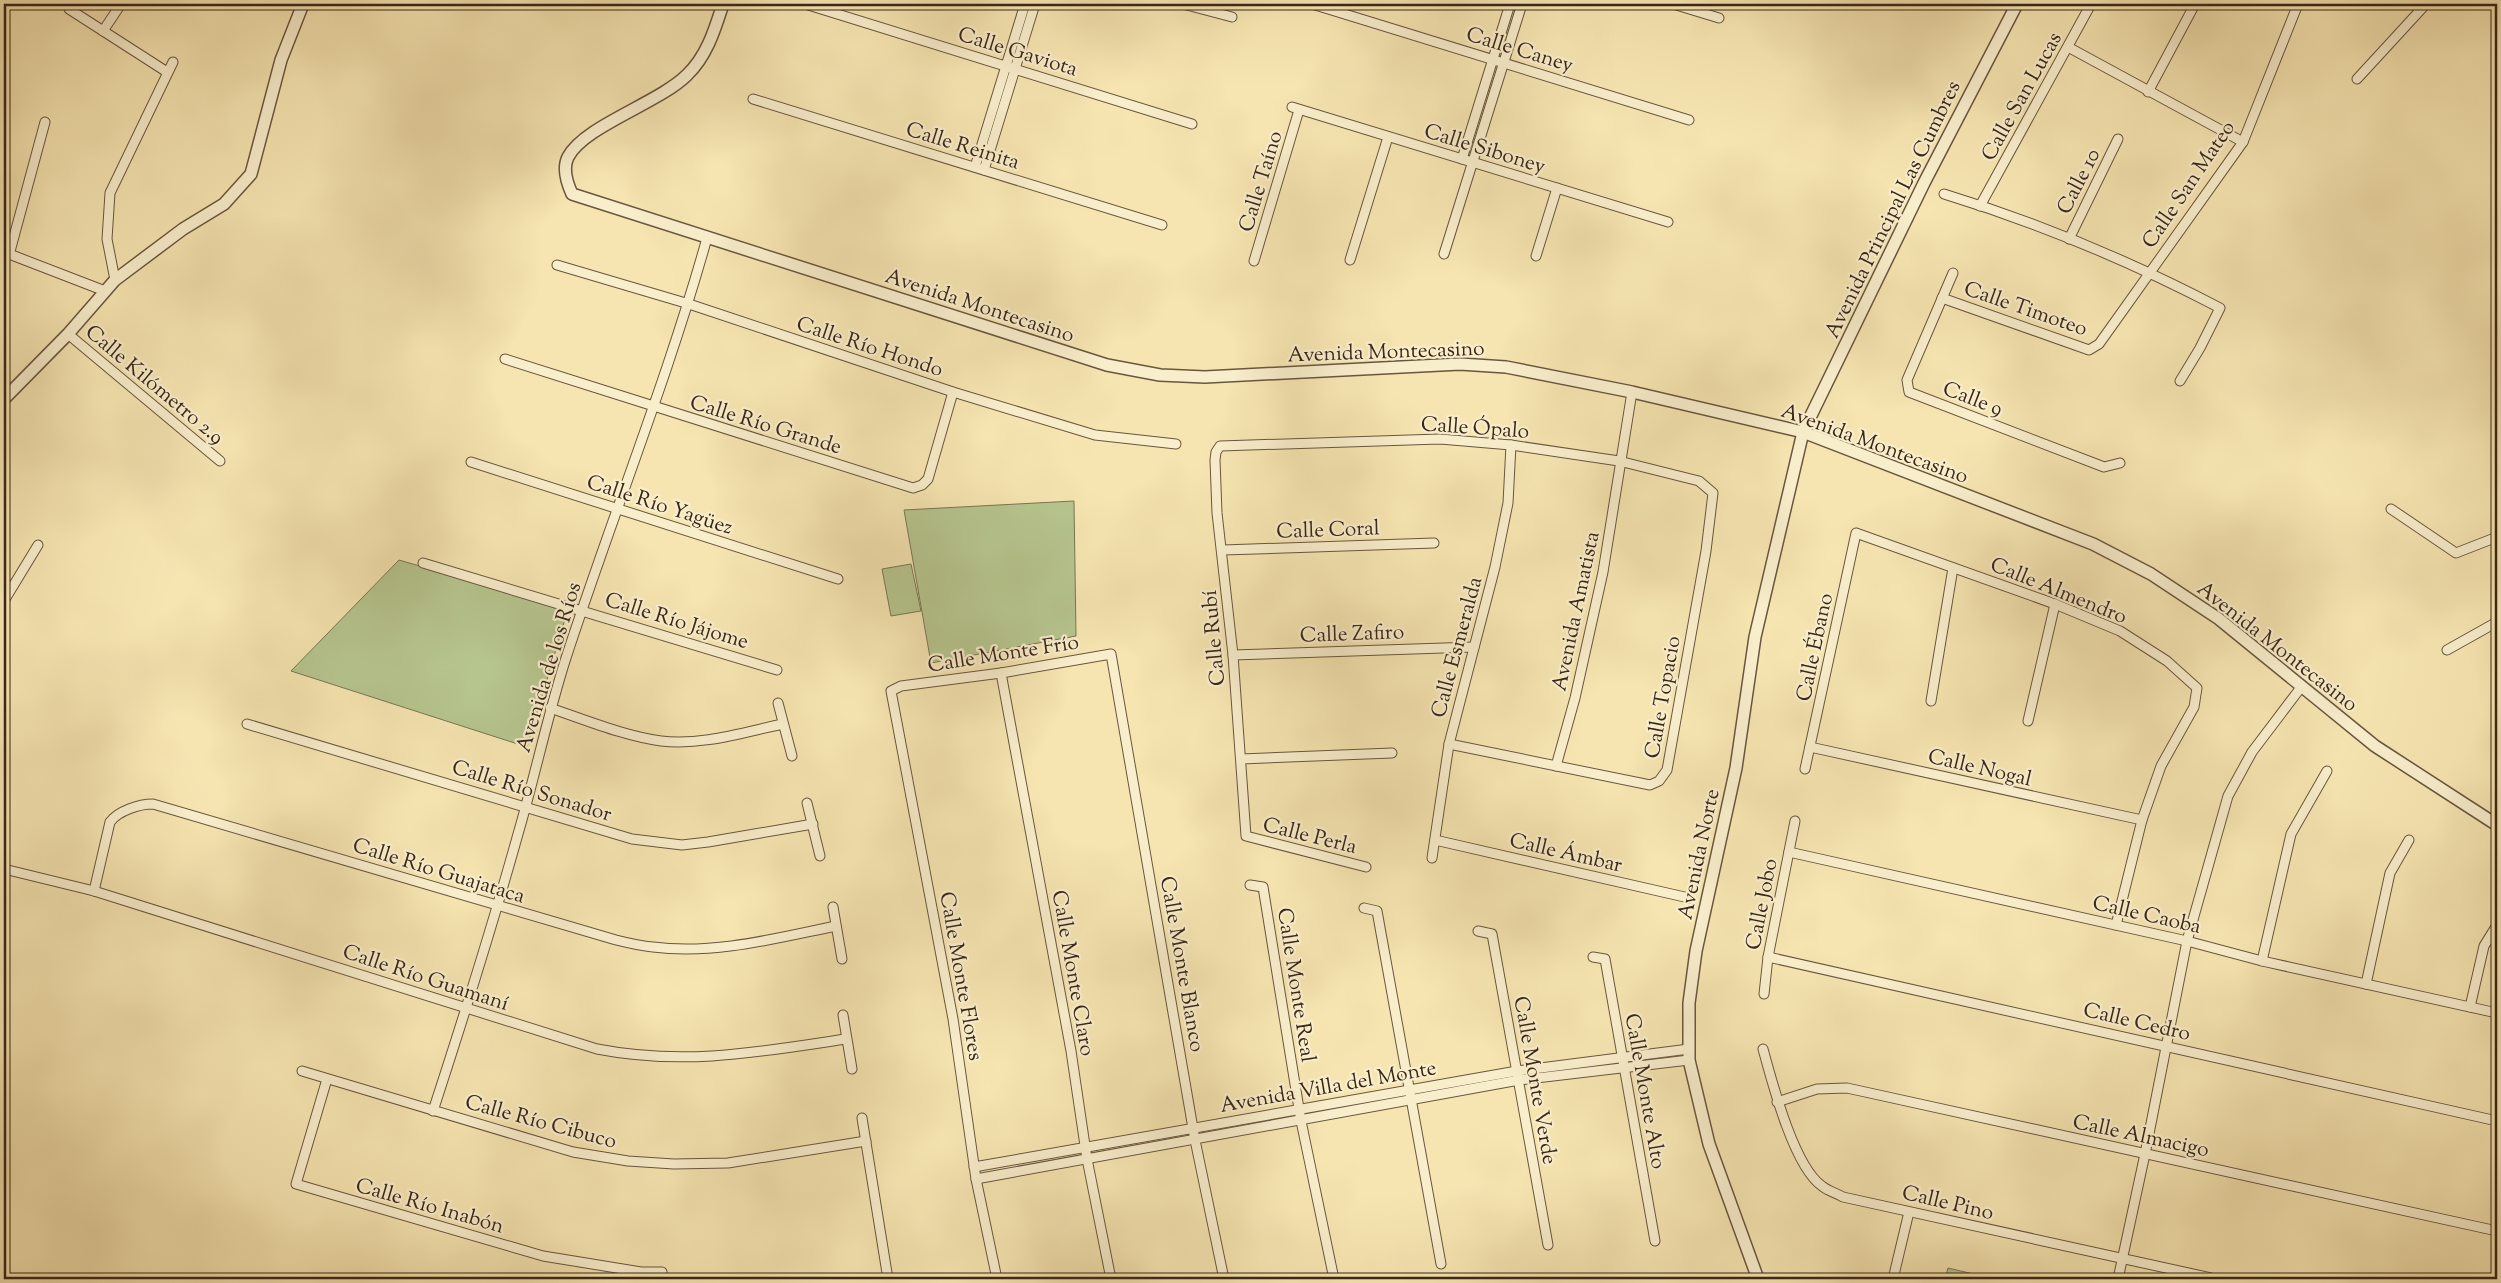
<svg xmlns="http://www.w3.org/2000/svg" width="2501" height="1283" font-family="'Sorts Mill Goudy',serif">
	<rect width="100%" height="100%" fill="#f6e5b1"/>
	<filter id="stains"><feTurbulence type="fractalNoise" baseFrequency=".004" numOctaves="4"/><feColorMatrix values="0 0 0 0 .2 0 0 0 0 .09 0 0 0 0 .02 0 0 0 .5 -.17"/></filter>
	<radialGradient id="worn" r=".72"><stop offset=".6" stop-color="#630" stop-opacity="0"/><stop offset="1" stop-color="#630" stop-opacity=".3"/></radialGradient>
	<g fill="#b7c68f" stroke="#787654">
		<polygon points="1074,501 1076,636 931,663 904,510"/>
		<polygon points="399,560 568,609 527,747 291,671"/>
		<polygon points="911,564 921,611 891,616 882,569"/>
		<polygon points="1948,1268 1995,1279 1945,1279"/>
	</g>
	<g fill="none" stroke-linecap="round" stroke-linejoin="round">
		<defs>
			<g id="minor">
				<polyline points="805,4 1192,124"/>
				<polyline points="1183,4 1232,17"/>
				<polyline points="1312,4 1689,120"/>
				<polyline points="1673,4 1719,18"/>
				<polyline points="69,9 167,72"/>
				<polyline points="103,31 121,4"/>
				<polyline points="2068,47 2243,142"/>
				<polyline points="2357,79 2426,4"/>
				<polyline points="2148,92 2195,4"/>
				<polyline points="753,99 1162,225"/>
				<polyline points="1292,107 1668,222"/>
				<polyline points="1462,159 1510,4"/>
				<polyline points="975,167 1025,4"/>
				<polyline points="984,170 1035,4"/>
				<path d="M 1944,194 C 2039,223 2132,262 2220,308 L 2200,348 L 2180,381"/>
				<polyline points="1980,206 2091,4"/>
				<polyline points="2069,239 2118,139"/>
				<polyline points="4,252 105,291"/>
				<polyline points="1444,254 1522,4"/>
				<polyline points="9,255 45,122"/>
				<polyline points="1536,256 1557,188"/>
				<polyline points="1350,260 1388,137"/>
				<polyline points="1254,261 1299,110"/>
				<polyline points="557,265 689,304 953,392 1095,435 1176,444"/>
				<polyline points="1953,273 1907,380 1909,392 2104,467 2120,463"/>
				<polyline points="115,280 107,239 110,193 173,62"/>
				<polyline points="1942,298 2089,350 2099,344 2243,142 2298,4"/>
				<polyline points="68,334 220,461"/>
				<polyline points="505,359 913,488 922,485 928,479 953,392"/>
				<polyline points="471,462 838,579"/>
				<polyline points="2391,509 2456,553 2497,537"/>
				<polyline points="1223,550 1434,543"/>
				<polyline points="423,563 777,670"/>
				<polyline points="4,601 38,545"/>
				<polyline points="2447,650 2497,622"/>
				<polyline points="1233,655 1474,647"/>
				<polyline points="1001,673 1071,1051 1087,1159 1111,1279"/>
				<polyline points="1931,701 1953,568"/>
				<polyline points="778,703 792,756"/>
				<path d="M 550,708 C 586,720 624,736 661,741 C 701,746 744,732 783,724"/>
				<polyline points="2028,721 2055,604"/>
				<polyline points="247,724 632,839 682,845 708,842 813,824"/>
				<polyline points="1810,747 2142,820"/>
				<polyline points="1241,759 1392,753"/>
				<polyline points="1556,766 1575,698 1603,572 1632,392"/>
				<polyline points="1805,769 1856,533 2055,604 2120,631 2167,661 2197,688 2194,707 2161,766 2142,820 2116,925"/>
				<polyline points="807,803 820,856"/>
				<polyline points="1435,840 1689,898"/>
				<polyline points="1789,852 2187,941 2262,961 2497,1013"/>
				<polyline points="1432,858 1449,744 1495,567 1508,503 1511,445"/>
				<polyline points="1366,867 1246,836 1233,655 1217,513 1215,460 1216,452 1220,446 1440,439 1511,445 1619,461 1699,481 1713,493 1706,551 1667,770 1659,781 1650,785 1449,744"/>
				<path d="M 4,869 L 94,891 L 597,1049 C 685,1066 759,1052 846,1039"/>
				<polyline points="1250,885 1263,887 1301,1121 1334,1279"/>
				<path d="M 94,891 L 110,822 C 118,811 139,804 153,804 L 616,940 C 628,943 641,946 653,947 C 714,955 777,938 836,926"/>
				<polyline points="833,907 842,959"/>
				<polyline points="1364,908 1377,911 1441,1264"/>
				<polyline points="1478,931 1492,934 1548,1245"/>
				<polyline points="1593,957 1605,959 1655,1241"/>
				<polyline points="1768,957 2497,1121"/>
				<polyline points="2262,961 2291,834 2327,771"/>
				<polyline points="2366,984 2390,873 2409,840"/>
				<polyline points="1764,994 1768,957 1795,821"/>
				<polyline points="2470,1007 2484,946 2497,925"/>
				<polyline points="843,1015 852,1069"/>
				<path d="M 1763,1049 C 1772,1082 1794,1167 1822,1186 C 1828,1191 1836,1193 1843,1197 L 2216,1279"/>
				<polyline points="302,1071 573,1152 628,1161 674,1164 728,1163 866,1141"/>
				<polyline points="327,1079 296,1184 543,1256 641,1272 662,1272"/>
				<polyline points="1777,1102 1817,1089 1847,1088 2497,1231"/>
				<path d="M 433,1111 C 463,1019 492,927 518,834 C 535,776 547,718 565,661 C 611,519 667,381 707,238"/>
				<polyline points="862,1118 888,1279"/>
				<polyline points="974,1167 1517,1071 1689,1049"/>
				<polyline points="976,1179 1519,1080 1689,1060"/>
				<polyline points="997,1279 976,1179 953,1019 891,691 901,686 1001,673 1111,654 1195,1140 1224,1279"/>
				<polyline points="1893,1279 1909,1212"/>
				<polyline points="2118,1279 2145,1154 2187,941 2228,796 2252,752 2302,686"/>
			</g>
			<g id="tertiary">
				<path d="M 723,4 C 715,29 707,56 687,75 C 659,103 584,126 568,157 C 562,169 567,183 572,194 L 1107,365 L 1160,375 L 1205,377 L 1460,364 L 1506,367 L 1632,392 L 1803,432 L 2093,544 L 2151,574 L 2219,619 L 2375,746 L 2497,825"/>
				<polyline points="4,399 68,334 115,280 183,229 224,204 251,174 281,60 303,4"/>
				<polyline points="1758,1279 1709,1144 1689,1060 1689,1003 1696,951 1736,768 1755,637 1803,432 1924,183 2017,4"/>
			</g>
		</defs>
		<use href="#minor" stroke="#69563e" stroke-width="11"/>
		<use href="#tertiary" stroke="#69563e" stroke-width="14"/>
		<use href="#minor" stroke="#f9eecc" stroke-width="9"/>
		<use href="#tertiary" stroke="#f9eecc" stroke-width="11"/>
	</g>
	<g text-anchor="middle" stroke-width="4.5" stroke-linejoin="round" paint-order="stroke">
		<g font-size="21" fill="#3a2618" stroke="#f9eecc">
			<text transform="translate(1520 49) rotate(17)" y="7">Calle Caney</text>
			<text transform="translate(1018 51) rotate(17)" y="7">Calle Gaviota</text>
			<text transform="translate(2021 96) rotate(-61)" y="7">Calle San Lucas</text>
			<text transform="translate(963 145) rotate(17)" y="7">Calle Reinita</text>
			<text transform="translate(1485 148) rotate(17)" y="7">Calle Siboney</text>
			<text transform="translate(1260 181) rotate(-73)" y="7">Calle Taíno</text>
			<text transform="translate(2078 181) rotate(-63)" y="7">Calle 10</text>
			<text transform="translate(2188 184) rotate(-56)" y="7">Calle San Mateo</text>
			<text transform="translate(1892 209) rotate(-64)" y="7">Avenida Principal Las Cumbres</text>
			<text transform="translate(980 305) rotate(18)" y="7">Avenida Montecasino</text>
			<text transform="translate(2026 308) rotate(19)" y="7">Calle Timoteo</text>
			<text transform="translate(870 346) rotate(18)" y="7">Calle Río Hondo</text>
			<text transform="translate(1386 351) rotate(-2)" y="7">Avenida Montecasino</text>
			<text transform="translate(155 384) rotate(40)" y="7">Calle Kilómetro 2.9</text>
			<text transform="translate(1973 398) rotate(21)" y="7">Calle 9</text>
			<text transform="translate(766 424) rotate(17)" y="7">Calle Río Grande</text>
			<text transform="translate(1475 427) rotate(4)" y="7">Calle Ópalo</text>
			<text transform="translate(1875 443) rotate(20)" y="7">Avenida Montecasino</text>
			<text transform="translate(660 504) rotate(18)" y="7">Calle Río Yagüez</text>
			<text transform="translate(1328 529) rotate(-2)" y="7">Calle Coral</text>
			<text transform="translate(2059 590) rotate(22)" y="7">Calle Almendro</text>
			<text transform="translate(1575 611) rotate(-78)" y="7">Avenida Amatista</text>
			<text transform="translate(677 620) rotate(17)" y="7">Calle Río Jájome</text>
			<text transform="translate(1352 633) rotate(-2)" y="7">Calle Zafiro</text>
			<text transform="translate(1213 638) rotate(-95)" y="7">Calle Rubí</text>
			<text transform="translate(2278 646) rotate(38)" y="7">Avenida Montecasino</text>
			<text transform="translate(1456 647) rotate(-75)" y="7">Calle Esmeralda</text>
			<text transform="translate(1814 647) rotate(-78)" y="7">Calle Ébano</text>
			<text transform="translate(1003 653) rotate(-9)" y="7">Calle Monte Frío</text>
			<text transform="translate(548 667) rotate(-73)" y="7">Avenida de los Ríos</text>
			<text transform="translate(1662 697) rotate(-80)" y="7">Calle Topacio</text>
			<text transform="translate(1980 767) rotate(13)" y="7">Calle Nogal</text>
			<text transform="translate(532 790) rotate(17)" y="7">Calle Río Sonador</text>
			<text transform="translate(1310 835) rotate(14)" y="7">Calle Perla</text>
			<text transform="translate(1566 852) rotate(13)" y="7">Calle Ámbar</text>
			<text transform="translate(1698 854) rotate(-78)" y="7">Avenida Norte</text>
			<text transform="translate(439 870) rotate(17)" y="7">Calle Río Guajataca</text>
			<text transform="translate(1761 904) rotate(-79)" y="7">Calle Jobo</text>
			<text transform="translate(2147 914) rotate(13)" y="7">Calle Caoba</text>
			<text transform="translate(1183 964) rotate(80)" y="7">Calle Monte Blanco</text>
			<text transform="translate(1074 973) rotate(80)" y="7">Calle Monte Claro</text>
			<text transform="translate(962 976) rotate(80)" y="7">Calle Monte Flores</text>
			<text transform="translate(426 977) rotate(18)" y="7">Calle Río Guamaní</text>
			<text transform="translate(1297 985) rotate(81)" y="7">Calle Monte Real</text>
			<text transform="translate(2137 1021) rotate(13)" y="7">Calle Cedro</text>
			<text transform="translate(1536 1080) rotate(80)" y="7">Calle Monte Verde</text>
			<text transform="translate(1328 1086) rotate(-10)" y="7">Avenida Villa del Monte</text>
			<text transform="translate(1646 1091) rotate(80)" y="7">Calle Monte Alto</text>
			<text transform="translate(541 1121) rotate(15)" y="7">Calle Río Cibuco</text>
			<text transform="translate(2141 1135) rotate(12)" y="7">Calle Almacigo</text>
			<text transform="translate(1948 1202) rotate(13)" y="7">Calle Pino</text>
			<text transform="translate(430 1205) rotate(16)" y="7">Calle Río Inabón</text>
		</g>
	</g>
	<rect width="2501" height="1283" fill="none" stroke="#f6e5b1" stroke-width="20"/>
	<rect x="5" y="5" width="2491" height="1273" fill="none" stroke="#3a2618" stroke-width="2.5"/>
	<rect x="10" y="10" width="2481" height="1263" fill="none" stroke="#3a2618"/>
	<rect width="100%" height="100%" filter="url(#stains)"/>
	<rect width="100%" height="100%" fill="url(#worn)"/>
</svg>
